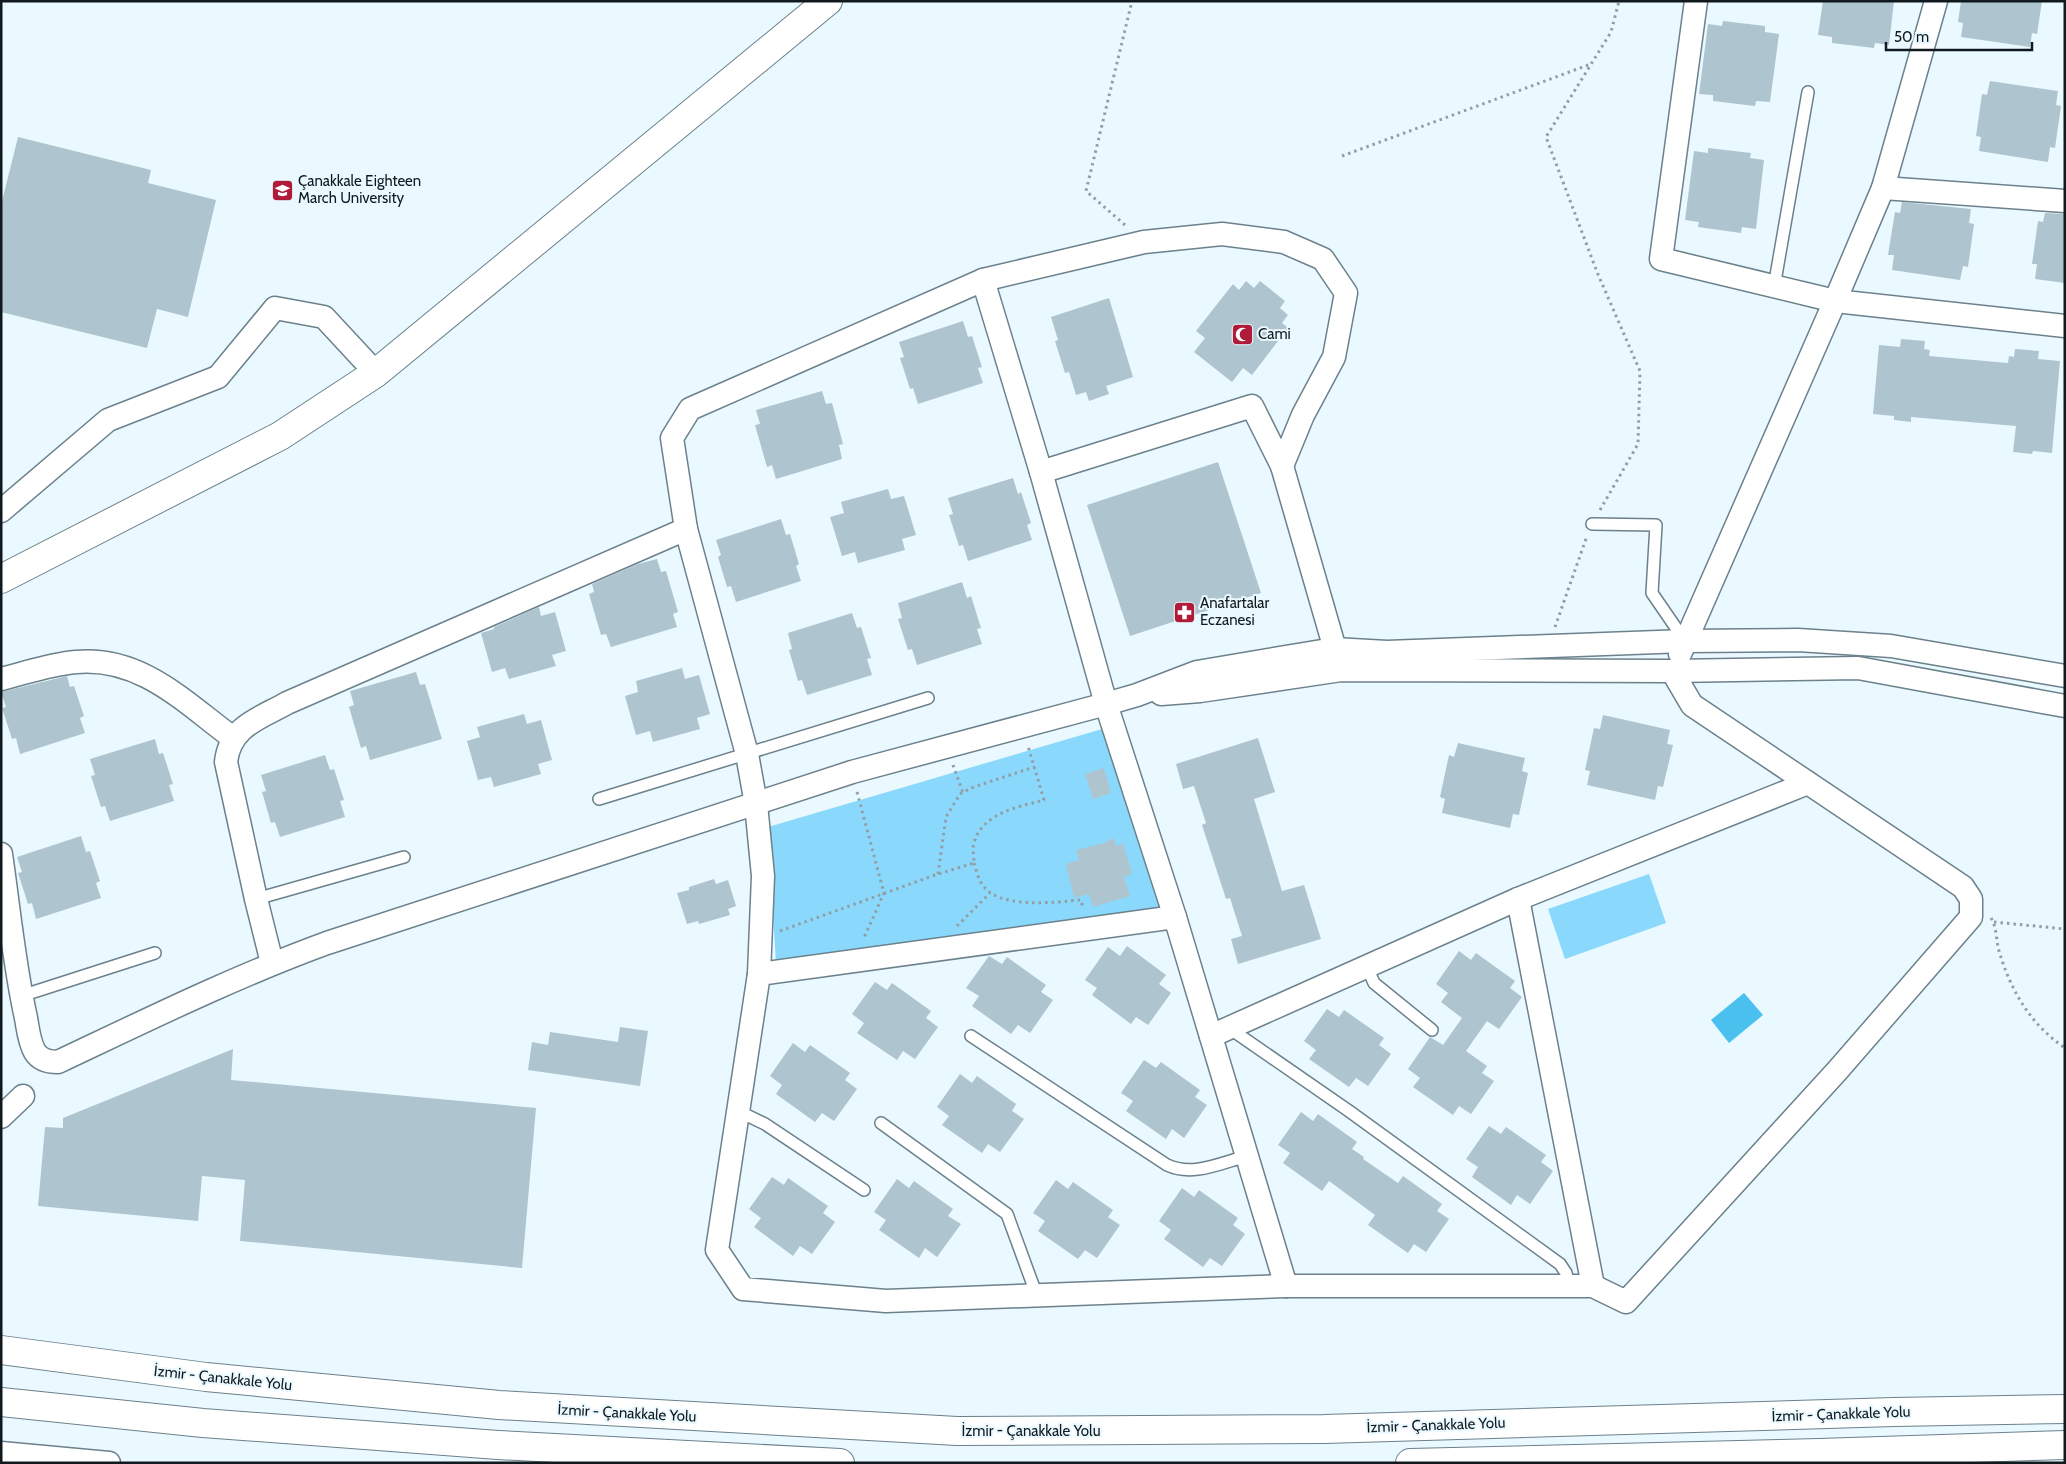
<svg xmlns="http://www.w3.org/2000/svg" width="2066" height="1464" font-family="Cabin,sans-serif">
	<rect width="100%" height="100%" fill="#eaf8ff"/>
	<g fill="#8ad9fc">
		<polygon points="1102,729 1161,910 776,964 768,827"/>
		<polygon points="1649,874 1666,923 1565,959 1548,909"/>
	</g>
	<polygon fill="#49c0ed" points="1744,993 1763,1015 1729,1043 1711,1020"/>
	<g fill="#aec5d0">
		<polygon points="1823,1 1894,1 1889,45 1875,43 1874,48 1832,43 1832,37 1818,35"/>
		<polygon points="1961,1 2042,1 2037,34 2032,33 2030,47 1961,37 1963,23 1958,22"/>
		<polygon points="1723,21 1765,26 1765,32 1779,34 1770,102 1756,101 1755,106 1713,101 1713,95 1699,94 1708,24 1722,26"/>
		<polygon points="1990,81 2058,91 2056,105 2061,106 2055,148 2050,147 2048,162 1979,151 1981,137 1976,136 1982,94 1987,95"/>
		<polygon points="18,137 151,170 148,183 216,200 188,317 157,309 147,348 1,312 1,205"/>
		<polygon points="1708,148 1751,153 1750,158 1764,160 1756,229 1742,227 1741,233 1698,227 1699,222 1685,220 1694,151 1708,153"/>
		<polygon points="1902,202 1971,209 1969,223 1974,224 1968,267 1963,266 1960,280 1892,270 1894,255 1888,255 1895,212 1900,213"/>
		<polygon points="2045,213 2065,214 2065,283 2035,279 2037,264 2032,264 2038,221 2043,222"/>
		<polygon points="1246,281 1254,288 1260,281 1285,301 1280,308 1288,315 1282,323 1288,328 1252,375 1243,368 1232,382 1194,352 1205,338 1196,331 1233,284 1239,290"/>
		<polygon points="1109,298 1133,377 1106,386 1109,394 1089,401 1086,392 1076,395 1069,372 1065,373 1055,341 1058,340 1051,317"/>
		<polygon points="963,321 968,337 972,336 982,367 978,368 983,383 918,404 913,388 910,389 900,358 904,357 899,342"/>
		<polygon points="1901,339 1925,341 1924,349 1930,350 1929,356 2008,363 2009,356 2014,357 2015,349 2039,351 2038,359 2060,361 2052,453 2033,451 2032,454 2013,452 2016,426 1911,417 1911,422 1894,420 1894,416 1873,414 1879,345 1900,347"/>
		<polygon points="822,391 826,404 832,403 843,444 839,445 842,459 776,479 772,465 767,467 755,425 760,424 756,410"/>
		<polygon points="1218,462 1261,593 1130,636 1087,505"/>
		<polygon points="1013,478 1018,494 1021,492 1031,523 1027,525 1032,540 968,561 963,545 959,546 949,515 953,514 948,498"/>
		<polygon points="888,489 891,499 904,496 916,535 902,539 905,550 858,563 855,552 842,556 830,517 844,513 841,502"/>
		<polygon points="781,519 786,535 790,534 799,564 796,566 801,581 736,602 731,586 727,587 718,557 721,555 716,540"/>
		<polygon points="657,559 661,572 666,571 678,612 673,614 677,627 611,647 606,634 601,635 589,594 594,592 592,584 638,564"/>
		<polygon points="962,582 967,598 971,596 981,628 977,629 982,644 917,665 912,649 908,650 898,619 902,618 898,603"/>
		<polygon points="539,607 541,616 555,612 566,651 552,655 556,666 509,679 505,668 492,672 481,633 494,629 494,627"/>
		<polygon points="852,613 857,628 861,627 871,658 867,659 872,675 807,695 802,680 798,681 789,650 792,649 788,633"/>
		<polygon points="682,668 685,679 699,675 710,714 697,718 700,729 653,742 650,731 636,735 625,696 638,692 636,681"/>
		<polygon points="416,672 420,685 425,684 442,739 370,760 366,746 361,748 349,707 354,705 350,691"/>
		<polygon points="67,676 70,687 74,686 84,716 80,718 85,733 20,754 16,738 12,739 2,708 6,707 1,692"/>
		<polygon points="524,714 527,724 541,720 552,760 538,764 541,774 494,787 491,777 478,780 467,741 480,737 477,727"/>
		<polygon points="1603,715 1670,730 1667,744 1673,745 1663,787 1658,786 1655,800 1587,785 1590,771 1585,770 1594,728 1600,729"/>
		<polygon points="1258,738 1275,792 1254,799 1282,891 1304,885 1321,939 1238,964 1231,939 1242,936 1230,898 1226,899 1202,825 1206,823 1194,786 1183,789 1176,764"/>
		<polygon points="155,739 159,754 163,753 173,784 169,785 174,801 110,821 105,806 101,807 91,776 95,775 90,759"/>
		<polygon points="1458,743 1525,758 1522,771 1528,773 1519,815 1513,814 1510,828 1442,813 1445,799 1440,797 1449,755 1454,757"/>
		<polygon points="325,755 330,770 334,769 344,800 340,801 345,817 280,837 275,822 271,823 262,792 266,791 261,775"/>
		<polygon points="1104,768 1111,793 1093,799 1085,774"/>
		<polygon points="81,836 86,852 90,851 100,881 96,883 101,898 36,919 32,903 28,904 18,873 22,872 17,857"/>
		<polygon points="1114,838 1116,846 1123,843 1132,874 1124,877 1130,896 1093,907 1089,894 1074,898 1066,864 1079,860 1076,850 1104,843"/>
		<polygon points="714,879 716,884 728,880 736,906 728,909 730,915 699,924 698,921 687,924 677,893 689,890 689,887"/>
		<polygon points="1127,946 1166,975 1159,984 1171,993 1148,1025 1136,1017 1131,1024 1092,995 1097,988 1085,980 1108,947 1120,956"/>
		<polygon points="1459,951 1471,960 1476,953 1515,981 1510,988 1522,997 1499,1029 1487,1021 1466,1051 1487,1066 1482,1073 1494,1081 1471,1114 1459,1106 1453,1115 1413,1087 1420,1078 1408,1069 1430,1037 1443,1045 1462,1018 1441,1002 1448,993 1436,984"/>
		<polygon points="989,956 1002,964 1007,957 1046,985 1041,992 1053,1000 1030,1033 1018,1025 1011,1034 972,1006 979,996 966,988"/>
		<polygon points="875,982 887,990 892,983 931,1011 926,1018 938,1027 915,1059 903,1051 897,1060 857,1033 864,1023 852,1014"/>
		<polygon points="1327,1009 1339,1017 1344,1010 1384,1038 1379,1045 1391,1054 1368,1086 1356,1078 1349,1087 1309,1059 1316,1050 1304,1041"/>
		<polygon points="620,1027 648,1031 640,1086 528,1070 532,1042 548,1045 550,1032 618,1042"/>
		<polygon points="793,1043 805,1052 810,1045 850,1073 845,1080 857,1089 834,1121 822,1113 815,1122 776,1094 782,1085 770,1076"/>
		<polygon points="233,1049 231,1080 536,1108 522,1268 240,1241 245,1180 202,1176 198,1221 38,1206 45,1127 63,1128 63,1118"/>
		<polygon points="1144,1060 1156,1068 1161,1062 1200,1090 1195,1097 1207,1105 1184,1138 1172,1129 1166,1139 1126,1111 1133,1101 1121,1093"/>
		<polygon points="960,1074 972,1083 977,1076 1016,1104 1012,1111 1024,1119 1000,1152 988,1144 982,1153 942,1125 949,1116 937,1107"/>
		<polygon points="1301,1112 1313,1121 1318,1114 1357,1142 1352,1149 1364,1157 1363,1159 1398,1183 1403,1176 1442,1204 1437,1211 1449,1219 1426,1252 1414,1244 1408,1253 1368,1225 1375,1215 1329,1181 1322,1191 1283,1163 1290,1153 1278,1145"/>
		<polygon points="1489,1126 1501,1134 1506,1127 1546,1155 1541,1162 1553,1171 1530,1204 1517,1195 1511,1205 1472,1177 1478,1167 1466,1159"/>
		<polygon points="772,1177 784,1185 788,1178 828,1206 823,1213 835,1222 812,1254 800,1246 793,1256 754,1227 761,1218 749,1209"/>
		<polygon points="897,1179 909,1188 914,1181 953,1209 948,1216 961,1224 937,1257 925,1248 919,1258 879,1230 886,1220 874,1212"/>
		<polygon points="1056,1180 1068,1189 1073,1182 1113,1210 1108,1217 1120,1225 1097,1258 1085,1250 1078,1259 1038,1231 1045,1221 1033,1213"/>
		<polygon points="1182,1188 1194,1197 1199,1190 1238,1218 1233,1225 1245,1234 1222,1266 1210,1258 1203,1267 1164,1239 1171,1230 1159,1221"/>
	</g>
	<g fill="none" stroke-linecap="round" stroke-linejoin="round">
		<defs>
			<g id="lane">
				<polyline points="1774,287 1808,92"/>
				<polyline points="1592,524 1656,525 1652,593 1685,641"/>
				<polyline points="599,799 928,698"/>
				<polyline points="256,899 404,857"/>
				<polyline points="1367,967 1374,983 1432,1030"/>
				<polyline points="21,996 155,953"/>
				<polyline points="1229,1028 1349,1111 1560,1264 1566,1273 1569,1286"/>
				<path d="M 971,1036 L 1167,1165 C 1193,1177 1220,1163 1247,1156"/>
				<polyline points="738,1111 765,1124 864,1190"/>
				<polyline points="881,1123 1007,1214 1037,1296"/>
			</g>
			<g id="street">
				<polyline points="1936,1 1883,188 1835,301 2065,326"/>
				<polyline points="1883,188 2065,201"/>
				<polyline points="983,280 1041,472 1106,704 1175,917 1286,1286"/>
				<polyline points="1282,466 1303,415 1334,357 1346,293 1323,259 1284,242 1222,234 1144,242 983,280 690,409 672,438 686,529 747,754 756,804 763,876 759,974 717,1250 743,1289 886,1301 1286,1286 1593,1286 1626,1302 1837,1071 1971,917 1971,899 1963,887 1692,705 1672,671"/>
				<polyline points="1041,472 1252,406 1282,466 1339,663"/>
				<polyline points="1,511 108,420 218,377 275,308 324,317 376,373"/>
				<polyline points="1680,654 1835,301 1661,259 1696,1"/>
				<path d="M 1,679 C 25,673 51,664 76,662 C 141,656 184,702 233,738"/>
				<polyline points="1161,694 1200,691 1341,670 1672,671 1858,668 2065,706"/>
				<path d="M 1,854 C 9,909 14,964 26,1018 C 28,1029 29,1042 35,1052 C 40,1060 48,1062 58,1062 C 147,1020 234,977 327,943 L 852,772 L 1106,704 L 1137,695 L 1197,672 L 1334,649 L 1387,652 L 1685,641 L 1798,640 L 1891,646 L 2065,676"/>
				<polyline points="1518,899 1593,1286"/>
				<path d="M 272,963 L 256,899 L 226,762 C 230,726 259,719 287,703 L 686,529"/>
				<polyline points="759,974 1175,917"/>
				<polyline points="1211,1036 1518,899 1808,783"/>
				<polyline points="1,1117 23,1096"/>
				<polyline points="1,1453 109,1463"/>
			</g>
			<polyline id="secondary" points="1,579 280,436 376,373 828,1"/>
			<g id="highway">
				<polyline points="1,1350 206,1377 499,1405 957,1431 1324,1429 1894,1412 2065,1409"/>
				<polyline points="1,1402 203,1423 498,1445 840,1463"/>
				<polyline points="1410,1463 1819,1453 2065,1445"/>
			</g>
		</defs>
		<use href="#lane" stroke="#6b818b" stroke-width="14"/>
		<use href="#street" stroke="#6b818b" stroke-width="25"/>
		<use href="#secondary" stroke="#6b818b" stroke-width="30"/>
		<use href="#highway" stroke="#6b818b" stroke-width="30"/>
		<g stroke="#929ea3" stroke-width="3" stroke-dasharray="2.5 4" stroke-linecap="butt">
			<polyline points="1342,156 1591,64"/>
			<polyline points="1125,225 1086,191 1132,1"/>
			<polyline points="1600,510 1638,444 1640,371 1597,272 1546,137 1611,32 1619,1"/>
			<polyline points="1555,627 1587,536"/>
			<polyline points="953,765 963,793"/>
			<polyline points="857,792 884,893 863,940"/>
			<path d="M 974,863 C 976,870 978,878 982,884 C 998,910 1055,902 1081,900 L 1083,909"/>
			<polyline points="938,874 946,817 960,794 971,788 1034,767"/>
			<path d="M 1991,918 C 1997,927 1996,941 1999,951 C 2011,991 2030,1024 2065,1048"/>
			<polyline points="1994,922 2065,929"/>
			<polyline points="957,926 990,893"/>
			<path d="M 780,931 L 938,874 L 974,863 C 974,856 972,849 974,843 C 982,813 1018,807 1044,800 L 1028,746"/>
		</g>
		<use href="#lane" stroke="#fff" stroke-width="11"/>
		<use href="#street" stroke="#fff" stroke-width="22"/>
		<use href="#secondary" stroke="#fff" stroke-width="28"/>
		<use href="#highway" stroke="#fff" stroke-width="28"/>
	</g>
	<defs>
		<symbol id="university-square" viewBox="-11 -11 22 22"><rect x="-9" y="-9" width="18" height="18" rx="4" fill="#af1b38" stroke="#eaf8ff"/><path d="M0-5L7-2L0 1L-7-2ZM-4 1L0 2.5L4 1V4Q0 6-4 4Z" fill="#fff"/></symbol>
		<symbol id="mosque-square" viewBox="-11 -11 22 22"><rect x="-9" y="-9" width="18" height="18" rx="4" fill="#af1b38" stroke="#eaf8ff"/><path d="M3.5-4.9A6 6 0 1 0 3.5 4.9A5 5 0 1 1 3.5-4.9Z" fill="#fff"/></symbol>
		<symbol id="pharmacy-square" viewBox="-11 -11 22 22"><rect x="-9" y="-9" width="18" height="18" rx="4" fill="#af1b38" stroke="#eaf8ff"/><path d="M-2-6h4v4h4v4h-4v4h-4v-4h-4v-4h4Z" fill="#fff"/></symbol>
	</defs>
	<g fill-rule="evenodd">
		<use href="#university-square" x="270" y="178" width="25" height="25"/>
		<use href="#mosque-square" x="1230" y="322" width="25" height="25"/>
		<use href="#pharmacy-square" x="1172" y="600" width="25" height="25"/>
	</g>
	<g text-anchor="middle" stroke-width="4" stroke-linejoin="round" paint-order="stroke">
		<g font-size="15" fill="#10191d" stroke="#eaf8ff" text-anchor="start">
			<text x="298" y="186">Çanakkale Eighteen<tspan x="298" dy="17">March University</tspan></text>
			<text x="1258" y="339">Cami</text>
			<text x="1200" y="608">Anafartalar<tspan x="1200" dy="17">Eczanesi</tspan></text>
		</g>
		<g font-size="15" fill="#10191d" stroke="#eaf8ff">
			<text transform="translate(223 1378) rotate(6)" y="5">İzmir - Çanakkale Yolu</text>
			<text transform="translate(627 1413) rotate(3)" y="5">İzmir - Çanakkale Yolu</text>
			<text transform="translate(1841 1414) rotate(-2)" y="5">İzmir - Çanakkale Yolu</text>
			<text transform="translate(1436 1425) rotate(-2)" y="5">İzmir - Çanakkale Yolu</text>
			<text x="1031" y="1436">İzmir - Çanakkale Yolu</text>
		</g>
	</g>
	<rect width="2066" height="1464" fill="none" stroke="#10191d" stroke-width="5"/>
	<path d="M1886 42v8h146v-8" fill="none" stroke="#10191d" stroke-width="2.5"/>
	<text x="1894" y="42" font-size="15" fill="#10191d" stroke="#eaf8ff" stroke-width="4" paint-order="stroke">50 m</text>
</svg>
